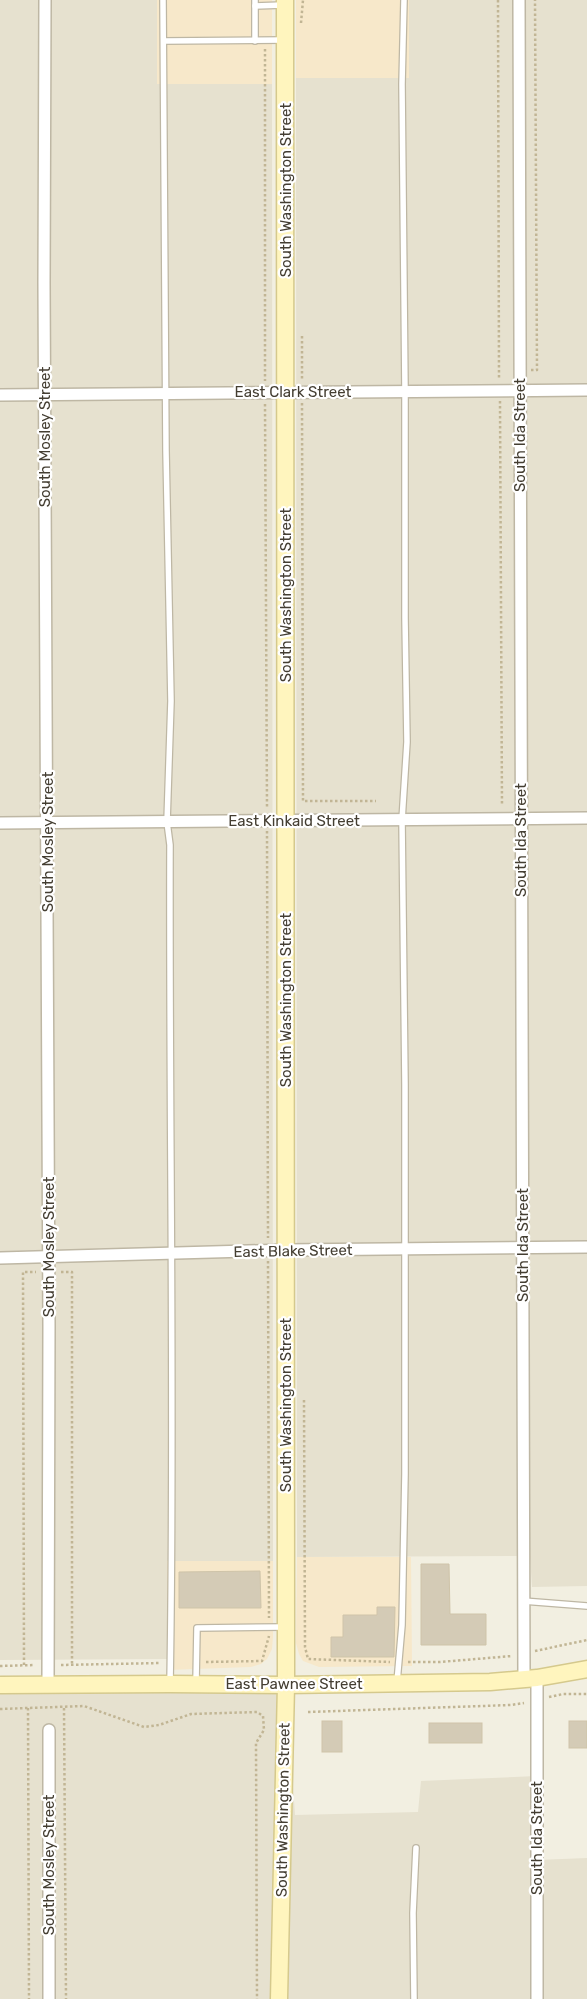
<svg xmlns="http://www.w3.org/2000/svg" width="587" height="1999" font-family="Rubik,sans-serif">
	<rect width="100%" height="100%" fill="#f2efe1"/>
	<g fill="#e6e1cf">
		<polygon points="0,0 157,0 157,84 272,84 273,1561 168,1561 167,1659 0,1660"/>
		<polygon points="409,0 587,0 587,1586 532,1587 530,1556 297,1557 296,78 409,78"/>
		<polygon points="286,1685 295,1815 418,1812 421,1781 537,1776 537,1860 587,1858 587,1999 0,1999 0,1686"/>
	</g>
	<g fill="#f7e8ca">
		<rect x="157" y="0" width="115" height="84"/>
		<rect x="296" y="0" width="113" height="78"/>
		<polygon points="297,1557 411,1557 412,1666 319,1667 303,1661 299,1654 296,1643"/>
		<polygon points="167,1561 273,1561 273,1637 272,1649 267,1659 261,1664 251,1667 167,1670"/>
	</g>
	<g fill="#d4cbb6" stroke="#cfc4a9">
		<polygon points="421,1564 449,1564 450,1614 486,1614 486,1645 421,1645"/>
		<polygon points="260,1571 261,1608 179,1608 179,1572"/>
		<polygon points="377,1607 395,1607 394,1657 331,1657 331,1637 343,1637 343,1615 377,1615"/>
		<rect x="322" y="1721" width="20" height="31"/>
		<rect x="569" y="1721" width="18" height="27"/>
		<rect x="429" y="1723" width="53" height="20"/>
	</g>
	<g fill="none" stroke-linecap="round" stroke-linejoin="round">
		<defs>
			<g id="lane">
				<path d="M 163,0 L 166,451 L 171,701 L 167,822 L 170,845 C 169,1124 175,1403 170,1683"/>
				<polyline points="255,0 255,41"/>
				<polyline points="255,6 283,5"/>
				<polyline points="164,41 284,40"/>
				<polyline points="523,1601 587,1606"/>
				<polyline points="196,1682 197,1628 284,1627"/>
				<polyline points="397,1682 402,1625 405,1474 405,1085 402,820 407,742 405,618 405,391 402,84 404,0"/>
				<polyline points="414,1999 413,1913 416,1848"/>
			</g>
			<g id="street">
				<polyline points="45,0 44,283 49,1326 48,1684"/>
				<polyline points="519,0 524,1679"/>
				<polyline points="0,395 587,390"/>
				<polyline points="0,823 587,818"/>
				<polyline points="0,1258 286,1250 587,1247"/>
				<polyline points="537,1678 537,1999"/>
				<polyline points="49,1730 49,1999"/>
			</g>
			<g id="secondary">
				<polyline points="0,1685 170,1684 286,1685 490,1682 537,1678 587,1669"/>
				<polyline points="279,1999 286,1685 285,0"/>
			</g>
		</defs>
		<use href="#lane" stroke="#beb7a4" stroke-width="8"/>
		<use href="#street" stroke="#beb7a4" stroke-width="14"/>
		<use href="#secondary" stroke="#d5c98d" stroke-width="19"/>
		<g stroke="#c1b594" stroke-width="2.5" stroke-dasharray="2.5 2.5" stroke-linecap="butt">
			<polyline points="498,0 499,378"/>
			<polyline points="301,23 303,0"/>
			<polyline points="265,49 265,381"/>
			<polyline points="302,336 302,380"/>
			<polyline points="531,370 537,370 535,0"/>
			<polyline points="500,401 502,806"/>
			<polyline points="302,403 303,801 376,801"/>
			<polyline points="265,404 267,808"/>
			<polyline points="267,831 268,1238"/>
			<polyline points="268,1261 269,1618"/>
			<polyline points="61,1272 72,1272 72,1665"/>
			<polyline points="304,1400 305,1647 308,1659 390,1662"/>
			<polyline points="535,1651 587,1640"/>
			<polyline points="206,1662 262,1661 269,1636"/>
			<polyline points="408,1662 440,1662 512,1656"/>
			<polyline points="24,1665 23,1272 36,1272"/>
			<polyline points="61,1665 160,1663"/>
			<polyline points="0,1666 35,1665"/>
			<polyline points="549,1697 563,1694 587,1694"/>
			<polyline points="28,1708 29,1999"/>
			<polyline points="64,1708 66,1999"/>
			<polyline points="0,1709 84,1706 144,1727 159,1725 191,1714 257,1712 263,1716 264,1730 256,1743 257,1999"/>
			<polyline points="308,1712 511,1705 524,1703"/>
		</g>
		<use href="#lane" stroke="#fff" stroke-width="5.5"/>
		<use href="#street" stroke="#fff" stroke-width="11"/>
		<use href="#secondary" stroke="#fff5be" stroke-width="16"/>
	</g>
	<g text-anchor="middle" stroke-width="4.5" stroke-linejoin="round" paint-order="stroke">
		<g font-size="15" fill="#443e32" stroke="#fff">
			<text transform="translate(286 190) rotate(-90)" y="5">South Washington Street</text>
			<text x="293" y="397">East Clark Street</text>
			<text transform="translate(520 435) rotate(-90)" y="5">South Ida Street</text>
			<text transform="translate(45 437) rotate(-90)" y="5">South Mosley Street</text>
			<text transform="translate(286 595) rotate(-90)" y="5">South Washington Street</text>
			<text x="294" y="826">East Kinkaid Street</text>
			<text transform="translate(521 840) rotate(-90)" y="5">South Ida Street</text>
			<text transform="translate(48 842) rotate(-90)" y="5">South Mosley Street</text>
			<text transform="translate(286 1000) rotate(-90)" y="5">South Washington Street</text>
			<text transform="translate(523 1245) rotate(-90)" y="5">South Ida Street</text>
			<text transform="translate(49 1247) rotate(-90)" y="5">South Mosley Street</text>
			<text transform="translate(293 1251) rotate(-1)" y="5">East Blake Street</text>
			<text transform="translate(286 1405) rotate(-90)" y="5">South Washington Street</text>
			<text x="294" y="1689">East Pawnee Street</text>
			<text transform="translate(283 1810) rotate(-89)" y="5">South Washington Street</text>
			<text transform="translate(537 1838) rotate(-90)" y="5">South Ida Street</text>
			<text transform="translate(49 1865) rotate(-90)" y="5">South Mosley Street</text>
		</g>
	</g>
</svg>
